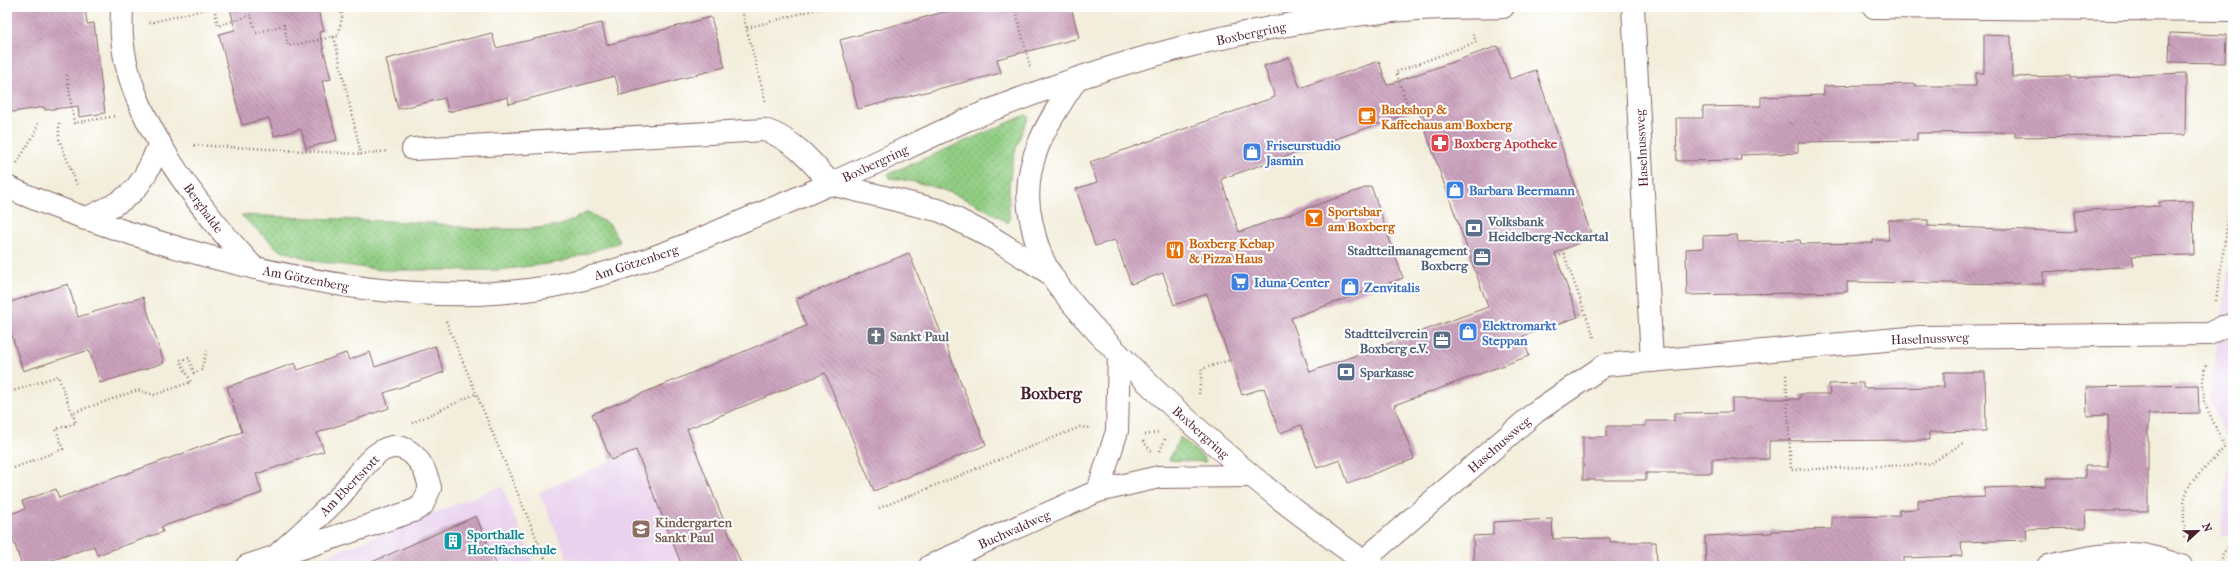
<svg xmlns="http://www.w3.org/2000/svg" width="2240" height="573" font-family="'IM FELL French Canon',serif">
	<defs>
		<pattern id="grass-dots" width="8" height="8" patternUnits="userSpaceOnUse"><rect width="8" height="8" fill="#90cd82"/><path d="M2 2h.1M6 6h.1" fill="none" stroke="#78a66b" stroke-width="1.8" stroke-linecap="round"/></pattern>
		<pattern id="building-back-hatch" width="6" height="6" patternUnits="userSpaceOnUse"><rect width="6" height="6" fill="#cba2bd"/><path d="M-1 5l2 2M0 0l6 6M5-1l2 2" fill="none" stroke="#a7839a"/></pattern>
	</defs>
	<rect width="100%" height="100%" fill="#fff"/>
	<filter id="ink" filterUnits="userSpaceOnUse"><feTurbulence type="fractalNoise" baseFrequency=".025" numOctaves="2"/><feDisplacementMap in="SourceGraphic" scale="8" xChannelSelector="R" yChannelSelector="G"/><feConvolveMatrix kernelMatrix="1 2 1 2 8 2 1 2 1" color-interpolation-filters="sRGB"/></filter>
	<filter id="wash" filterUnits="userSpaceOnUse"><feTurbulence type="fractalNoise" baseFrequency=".012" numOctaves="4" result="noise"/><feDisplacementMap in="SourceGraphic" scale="16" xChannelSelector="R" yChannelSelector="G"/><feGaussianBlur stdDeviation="0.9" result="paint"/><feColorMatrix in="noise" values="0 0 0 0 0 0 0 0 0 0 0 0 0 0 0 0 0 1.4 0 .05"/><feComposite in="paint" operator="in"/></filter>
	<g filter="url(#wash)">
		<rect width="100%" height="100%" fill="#f3eedb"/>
		<g fill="#e9d2ee">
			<polygon points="2233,237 2233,533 2220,537 2230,446 2209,399"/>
			<polygon points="687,429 742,566 571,566 539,492"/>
			<polygon points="502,486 535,566 301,566"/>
		</g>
		<g fill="url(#grass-dots)" stroke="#6d7656">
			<path d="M 1026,115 L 1029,117 C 1012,150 1006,183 1010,220 L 1008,223 C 969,198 935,183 889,178 L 888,174 Z"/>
			<polygon points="588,212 610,225 620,242 561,262 500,270 383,270 320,262 279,250 241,215 434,223 473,229 530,229 562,225"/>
			<polygon points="1180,437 1206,460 1205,462 1169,460"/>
		</g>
		<g id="blocks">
			<g fill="url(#building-back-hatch)" fill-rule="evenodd">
				<polygon points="7,7 85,7 87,24 94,23 105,113 79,117 78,106 45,110 44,107 7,113"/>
				<polygon points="230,7 317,7 324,31 319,32 331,79 322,81 337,140 306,148 301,129 274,136 269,118 242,125 219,34 235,30"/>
				<polygon points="963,7 1071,7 1079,38 997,59 1001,73 858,109 840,40"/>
				<polygon points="711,17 725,67 620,95 615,76 509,104 508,97 448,112 445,98 398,109 386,59 492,33 496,48 602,23 607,45"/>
				<polygon points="2170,33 2226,35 2225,63 2169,62"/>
				<polygon points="1984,35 2011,36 2012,77 2070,76 2070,78 2186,73 2185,135 2015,137 2015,132 1917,133 1917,140 1798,142 1798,153 1740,155 1741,160 1677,161 1676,118 1703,118 1703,107 1761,106 1761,97 1824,95 1824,86 1916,84 1916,86 1976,86 1976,73 1984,73"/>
				<path d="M 1498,46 L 1510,79 L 1536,70 L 1592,237 L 1555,253 L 1578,317 L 1523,336 L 1529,356 L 1394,405 L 1414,459 L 1348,483 L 1340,460 L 1317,468 L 1301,425 L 1280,433 L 1264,388 L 1242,395 L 1207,294 L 1174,305 L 1163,273 L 1131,284 L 1115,240 L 1095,246 L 1076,189 L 1097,182 L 1090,162 L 1275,97 L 1264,66 L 1289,57 L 1300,88 L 1379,61 L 1387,85 ZM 1418,110 L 1488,307 L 1310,372 L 1291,318 L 1403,278 L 1371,186 L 1239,232 L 1221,179 Z"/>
				<polygon points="2193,201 2194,255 2132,256 2134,266 2043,272 2043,284 1847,282 1847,292 1687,295 1686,249 1703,248 1703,236 1737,235 1738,242 1800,240 1801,244 1873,243 1873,240 1889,240 1888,220 1928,220 1928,226 2076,232 2074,211 2160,206 2159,202"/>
				<polygon points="909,253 986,445 874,491 825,373 687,429 742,566 682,566 636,450 611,460 592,414 806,326 796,299"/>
				<polygon points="68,284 78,317 143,297 164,363 100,383 89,350 23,371 7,320 7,303"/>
				<polygon points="435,346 444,372 384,393 389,408 317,433 324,451 256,474 262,493 161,527 163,532 97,555 94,546 35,566 22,566 7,521 7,515 25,509 22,501 56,489 59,498 242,432 227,387 295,363 298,370 346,353 349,360 370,352 375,367"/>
				<polygon points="1944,372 1985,372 1986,431 1929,432 1929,440 1769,441 1769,459 1712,459 1712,473 1646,473 1646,480 1583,480 1583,437 1607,437 1607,426 1646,426 1646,421 1674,421 1674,413 1732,412 1732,399 1800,399 1800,394 1830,394 1829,384 1863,383 1863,388 1944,387"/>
				<polygon points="2198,385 2199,413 2148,414 2148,511 2085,511 2086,528 2026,529 2027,540 1961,542 1962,556 1903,558 1903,566 1706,566 1705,536 1772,533 1772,531 1832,529 1832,517 1899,516 1899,510 1918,509 1918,500 1985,497 1984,488 2046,486 2045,478 2085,478 2085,466 2108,466 2108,415 2087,416 2086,387"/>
				<polygon points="476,516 497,566 363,566"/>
				<polygon points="1552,519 1553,539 1610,538 1610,542 1656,542 1657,566 1474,566 1473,536 1493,535 1493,522"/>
			</g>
		</g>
	</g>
	<g filter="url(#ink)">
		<use href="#blocks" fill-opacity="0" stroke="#856769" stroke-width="1"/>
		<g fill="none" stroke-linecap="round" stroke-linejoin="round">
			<defs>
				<g id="minor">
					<path d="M 122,7 C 122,17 121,27 122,37 C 128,118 201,210 254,268"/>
					<polyline points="1633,7 1652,361"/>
					<polyline points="1874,7 2233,10"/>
					<path d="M 1076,80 C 1050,119 1023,158 1029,208 C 1032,229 1039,256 1051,275 C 1078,315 1119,355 1153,388 C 1202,434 1248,475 1301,515 C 1325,532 1347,552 1373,566"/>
					<path d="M 413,149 L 765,130 C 794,140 811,161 831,184"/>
					<polyline points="831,184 941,211 991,237 1051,274"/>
					<path d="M 7,187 C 72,216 138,237 207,256 C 318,285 433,306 548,287 C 609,276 669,253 726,228 C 762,213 799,198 834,182 C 879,162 924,139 969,119 C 1104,63 1247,24 1393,11 C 1429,7 1466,8 1503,7"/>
					<path d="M 85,219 C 134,196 139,193 160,143"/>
					<polyline points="1098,491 1117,431 1119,355"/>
					<polyline points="1363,561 1537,411 1605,365 1920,337 2209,334 2222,327 2233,325"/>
					<path d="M 247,566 L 413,511 L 422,506 L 430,488 C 427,474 422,461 410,452 C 380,431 355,481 338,498 C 318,518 297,537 276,556"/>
					<polyline points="930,566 1098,491 1159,477 1250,476"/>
					<path d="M 2048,566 C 2075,560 2103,553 2131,554 C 2148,554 2165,561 2181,566"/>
				</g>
			</defs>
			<use href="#minor" stroke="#856769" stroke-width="24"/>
			<g stroke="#856769" stroke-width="2.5" stroke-dasharray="1 3" stroke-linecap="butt">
				<polyline points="741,7 766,103"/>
				<polyline points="1015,7 1030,67"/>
				<polyline points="149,23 214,7 218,26 251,15 256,33 284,25 288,46 338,36 342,18 341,7"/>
				<polyline points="747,28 824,7"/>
				<polyline points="334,37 361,154 387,151"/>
				<polyline points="67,75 74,123 116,116"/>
				<polyline points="1410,113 1396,72 1476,42 1473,34"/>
				<polyline points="59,123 59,139 77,185"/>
				<polyline points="194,145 361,154"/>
				<polyline points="17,163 36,131 38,123"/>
				<polyline points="1556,257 1564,254 1595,340"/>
				<polyline points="2216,301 2233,185"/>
				<polyline points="446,321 548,566"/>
				<polyline points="1786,375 1791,470 1930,464 1963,443"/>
				<polyline points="7,393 58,376 72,413"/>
				<polyline points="1199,394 1202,369 1230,360"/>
				<polyline points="412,423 475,394"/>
				<polyline points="1145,435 1160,432"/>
				<polyline points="1143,441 1151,451"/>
				<polyline points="1160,451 1166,437"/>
				<polyline points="14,468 63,449 56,429 76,423 72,413 138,390 154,395 191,382 180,360 189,358 194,373 201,370 207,351"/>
				<polyline points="879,508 1080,427 1090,428"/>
				<polyline points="2184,538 2184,500 2190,484 2225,447 2204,402 2203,380 2206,362"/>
				<polyline points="798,562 800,566"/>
				<polyline points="2218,566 2223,553 2233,543"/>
			</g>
			<use href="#minor" stroke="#fff" stroke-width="22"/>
		</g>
	</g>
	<defs>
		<symbol id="cafe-square" viewBox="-11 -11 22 22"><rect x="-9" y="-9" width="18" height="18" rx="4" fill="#e8710a" stroke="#fff"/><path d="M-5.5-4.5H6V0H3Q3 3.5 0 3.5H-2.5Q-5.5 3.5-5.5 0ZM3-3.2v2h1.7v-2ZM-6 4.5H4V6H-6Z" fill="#fff"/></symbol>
		<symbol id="pharmacy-square" viewBox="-11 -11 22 22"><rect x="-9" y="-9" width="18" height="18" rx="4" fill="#e0444e" stroke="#fff"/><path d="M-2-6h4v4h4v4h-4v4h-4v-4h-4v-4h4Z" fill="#fff"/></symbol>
		<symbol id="shop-square" viewBox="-11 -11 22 22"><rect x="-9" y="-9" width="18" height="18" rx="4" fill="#3f7fe0" stroke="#fff"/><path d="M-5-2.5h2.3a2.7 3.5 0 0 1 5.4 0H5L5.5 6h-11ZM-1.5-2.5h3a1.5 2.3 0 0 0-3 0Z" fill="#fff"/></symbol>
		<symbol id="bar-square" viewBox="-11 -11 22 22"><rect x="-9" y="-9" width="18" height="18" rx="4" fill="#e8710a" stroke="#fff"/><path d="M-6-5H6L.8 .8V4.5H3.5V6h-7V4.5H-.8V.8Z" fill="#fff"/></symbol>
		<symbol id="bank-square" viewBox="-11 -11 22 22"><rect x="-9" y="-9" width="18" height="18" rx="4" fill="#5c6f8a" stroke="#fff"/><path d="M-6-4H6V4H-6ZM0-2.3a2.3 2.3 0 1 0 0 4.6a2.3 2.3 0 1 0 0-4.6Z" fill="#fff"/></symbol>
		<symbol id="restaurant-square" viewBox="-11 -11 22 22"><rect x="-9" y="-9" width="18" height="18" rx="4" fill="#e8710a" stroke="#fff"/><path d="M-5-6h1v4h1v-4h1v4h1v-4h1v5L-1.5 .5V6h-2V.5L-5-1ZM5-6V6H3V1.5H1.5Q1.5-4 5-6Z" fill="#fff"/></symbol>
		<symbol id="office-square" viewBox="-11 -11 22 22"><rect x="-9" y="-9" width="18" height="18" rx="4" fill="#5c6f8a" stroke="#fff"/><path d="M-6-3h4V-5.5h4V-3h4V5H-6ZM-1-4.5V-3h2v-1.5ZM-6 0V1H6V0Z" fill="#fff"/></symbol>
		<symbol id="supermarket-square" viewBox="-11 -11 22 22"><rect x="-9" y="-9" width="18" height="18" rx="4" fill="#3f7fe0" stroke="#fff"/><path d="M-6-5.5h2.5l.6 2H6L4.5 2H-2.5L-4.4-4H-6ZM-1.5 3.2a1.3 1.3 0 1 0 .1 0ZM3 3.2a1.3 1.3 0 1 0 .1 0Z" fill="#fff"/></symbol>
		<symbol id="church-square" viewBox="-11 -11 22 22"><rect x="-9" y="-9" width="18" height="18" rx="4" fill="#6b7280" stroke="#fff"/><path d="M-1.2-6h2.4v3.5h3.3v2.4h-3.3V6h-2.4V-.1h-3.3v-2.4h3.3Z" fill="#fff"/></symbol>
		<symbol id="school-square" viewBox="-11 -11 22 22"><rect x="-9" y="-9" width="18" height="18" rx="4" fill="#8d6e63" stroke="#fff"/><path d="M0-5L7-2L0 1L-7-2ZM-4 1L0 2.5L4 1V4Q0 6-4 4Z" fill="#fff"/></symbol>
		<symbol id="building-square" viewBox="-11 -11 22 22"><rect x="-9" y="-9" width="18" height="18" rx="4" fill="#0f9aa8" stroke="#fff"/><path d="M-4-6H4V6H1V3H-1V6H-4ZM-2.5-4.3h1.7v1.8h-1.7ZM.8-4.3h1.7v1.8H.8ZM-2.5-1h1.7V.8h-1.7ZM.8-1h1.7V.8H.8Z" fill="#fff"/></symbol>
	</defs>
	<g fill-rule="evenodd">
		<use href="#cafe-square" x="1356" y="105" width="22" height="22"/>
		<use href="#pharmacy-square" x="1429" y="132" width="22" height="22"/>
		<use href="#shop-square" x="1241" y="141" width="22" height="22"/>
		<use href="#shop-square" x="1444" y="179" width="22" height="22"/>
		<use href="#bar-square" x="1303" y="207" width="22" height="22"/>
		<use href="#bank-square" x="1463" y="217" width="22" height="22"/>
		<use href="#restaurant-square" x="1164" y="239" width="22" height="22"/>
		<use href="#office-square" x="1471" y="246" width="22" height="22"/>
		<use href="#supermarket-square" x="1229" y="271" width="22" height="22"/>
		<use href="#shop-square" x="1339" y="276" width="22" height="22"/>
		<use href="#shop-square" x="1457" y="321" width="22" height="22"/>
		<use href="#church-square" x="865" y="325" width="22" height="22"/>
		<use href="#office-square" x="1431" y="329" width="22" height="22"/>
		<use href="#bank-square" x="1335" y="361" width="22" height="22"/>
		<use href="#school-square" x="630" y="518" width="22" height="22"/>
		<use href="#building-square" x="442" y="530" width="22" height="22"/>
	</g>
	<g text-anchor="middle" stroke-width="4" stroke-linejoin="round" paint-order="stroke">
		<g font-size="13" fill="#4a1f2b" stroke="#fff">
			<text transform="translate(1251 33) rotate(-12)" y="5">Boxbergring</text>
			<text transform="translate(1641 148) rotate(-93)" y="5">Haselnussweg</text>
			<text transform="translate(875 163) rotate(-25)" y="5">Boxbergring</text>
			<text transform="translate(204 208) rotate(54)" y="5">Berghalde</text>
			<text transform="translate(636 262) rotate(-18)" y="5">Am Götzenberg</text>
			<text transform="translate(306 278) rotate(11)" y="5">Am Götzenberg</text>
			<text transform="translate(1930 338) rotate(-2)" y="5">Haselnussweg</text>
			<text transform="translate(1201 432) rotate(42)" y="5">Boxbergring</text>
			<text transform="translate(1499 444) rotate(-41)" y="5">Haselnussweg</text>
			<text transform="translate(349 485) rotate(-46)" y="5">Am Ebertsrott</text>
			<text transform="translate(1014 529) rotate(-24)" y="5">Buchwaldweg</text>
		</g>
		<g font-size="13" font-weight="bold" fill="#c56008" stroke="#fff" text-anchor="start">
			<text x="1381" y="114">Backshop &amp;<tspan x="1381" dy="15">Kaffeehaus am Boxberg</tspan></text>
			<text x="1328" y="216">Sportsbar<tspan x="1328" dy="15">am Boxberg</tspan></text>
			<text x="1189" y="248">Boxberg Kebap<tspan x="1189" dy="15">&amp; Pizza Haus</tspan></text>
		</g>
		<g font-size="13" font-weight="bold" fill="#be3a42" stroke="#fff" text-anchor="start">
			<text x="1454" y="148">Boxberg Apotheke</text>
		</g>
		<g font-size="13" font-weight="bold" fill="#366cbe" stroke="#fff" text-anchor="start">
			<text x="1266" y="150">Friseurstudio<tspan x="1266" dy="15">Jasmin</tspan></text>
			<text x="1469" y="195">Barbara Beermann</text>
			<text x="1254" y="287">Iduna-Center</text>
			<text x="1364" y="292">Zenvitalis</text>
			<text x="1482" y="330">Elektromarkt<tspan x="1482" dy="15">Steppan</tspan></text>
		</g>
		<g font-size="13" font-weight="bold" fill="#4e5e75" stroke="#fff" text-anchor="start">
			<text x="1488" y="226">Volksbank<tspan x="1488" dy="15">Heidelberg-Neckartal</tspan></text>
			<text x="1468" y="255" text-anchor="end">Stadtteilmanagement<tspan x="1468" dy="15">Boxberg</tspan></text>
			<text x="1428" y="338" text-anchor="end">Stadtteilverein<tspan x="1428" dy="15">Boxberg e.V.</tspan></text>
			<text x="1360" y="377">Sparkasse</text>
		</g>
		<g font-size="13" font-weight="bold" fill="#5b616d" stroke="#fff" text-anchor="start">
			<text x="890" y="341">Sankt Paul</text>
		</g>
		<g font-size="13" font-weight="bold" fill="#785e54" stroke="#fff" text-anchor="start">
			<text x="655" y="527">Kindergarten<tspan x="655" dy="15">Sankt Paul</tspan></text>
		</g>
		<g font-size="13" font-weight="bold" fill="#0d838f" stroke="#fff" text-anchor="start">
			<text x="467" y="539">Sporthalle<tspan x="467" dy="15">Hotelfachschule</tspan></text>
		</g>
		<g font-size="17" font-weight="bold" fill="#4a1f2b" stroke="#fff">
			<text x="1051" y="399">Boxberg</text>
		</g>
	</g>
	<rect width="2240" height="573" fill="none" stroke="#fff" stroke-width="24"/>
	<g transform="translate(2198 531) rotate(68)" stroke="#ffffff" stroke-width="3" paint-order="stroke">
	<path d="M0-3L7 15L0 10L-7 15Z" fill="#4a1f2b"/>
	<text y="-6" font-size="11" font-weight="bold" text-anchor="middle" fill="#4a1f2b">N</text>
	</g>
</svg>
